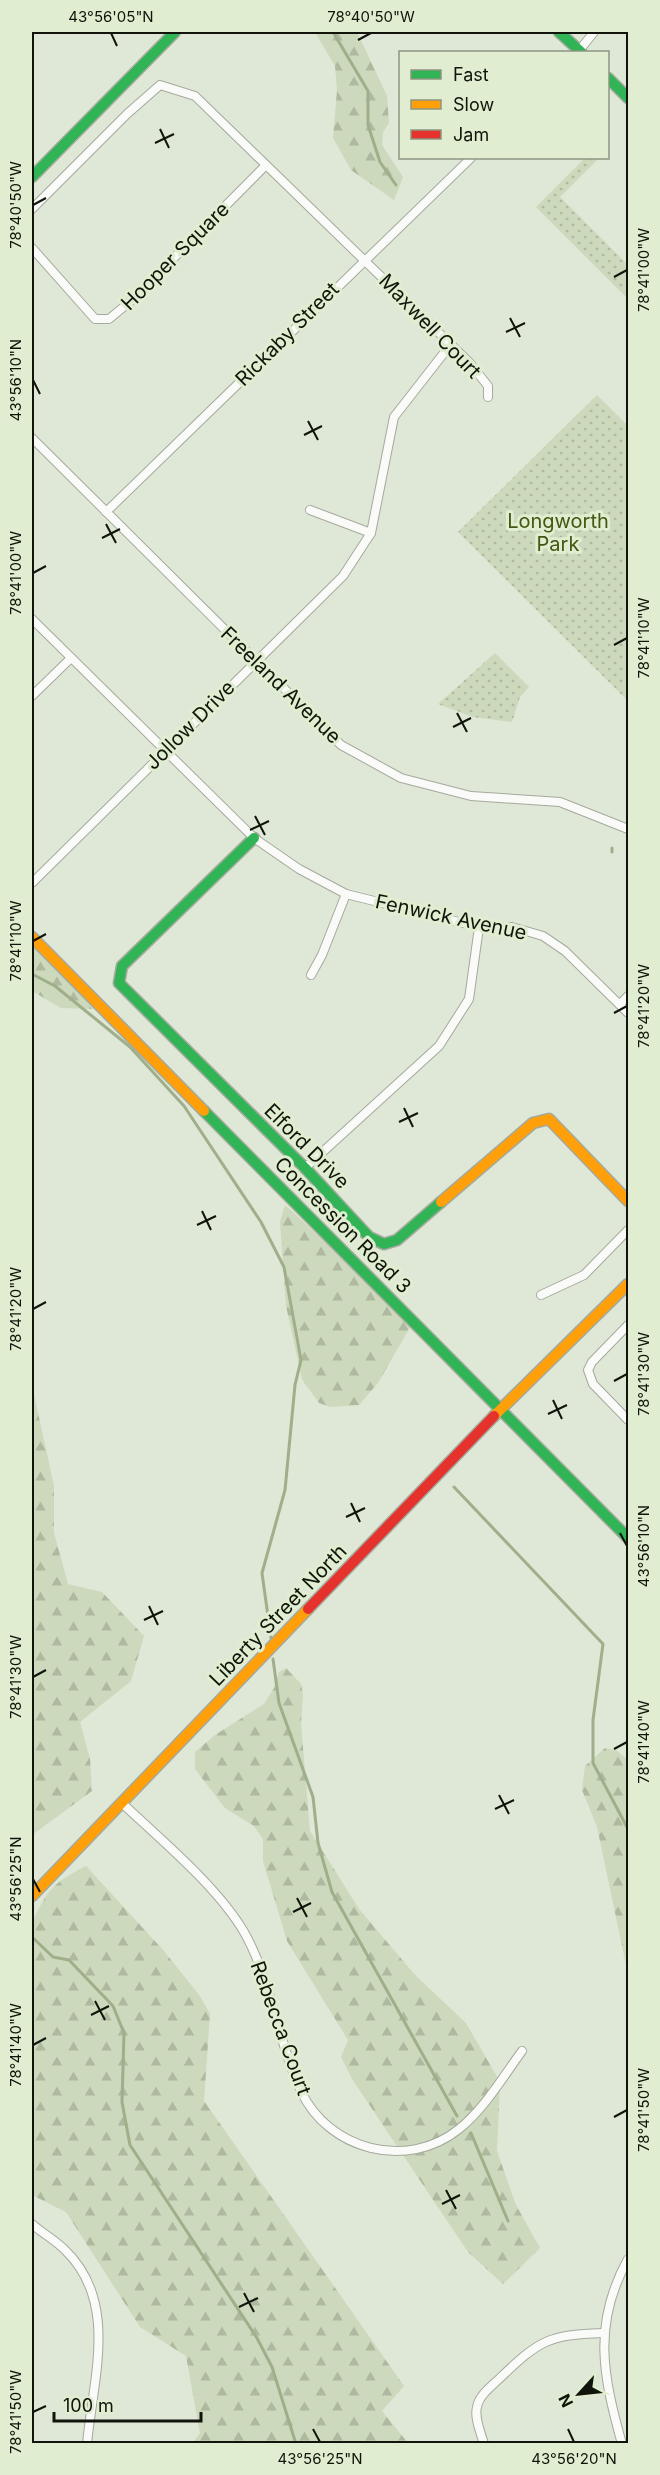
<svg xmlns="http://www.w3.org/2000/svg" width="660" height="2475" font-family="Inter,sans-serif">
	<defs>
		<pattern id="forest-firs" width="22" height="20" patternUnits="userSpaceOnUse" patternTransform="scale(1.5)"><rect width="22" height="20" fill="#ccd9bc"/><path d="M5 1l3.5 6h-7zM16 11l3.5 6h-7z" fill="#aeb9a0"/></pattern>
		<pattern id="park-dots" width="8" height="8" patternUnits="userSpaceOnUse" patternTransform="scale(1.5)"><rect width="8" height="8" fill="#ccd9bc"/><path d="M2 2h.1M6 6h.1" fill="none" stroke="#aeb9a0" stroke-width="1.8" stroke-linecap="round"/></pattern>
	</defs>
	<rect width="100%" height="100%" fill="#dfe7d6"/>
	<g fill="url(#forest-firs)">
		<polygon points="315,32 357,32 387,96 389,123 383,132 382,145 403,177 394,200 351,170 333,138 337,90 335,66"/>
		<polygon points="32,930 96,993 95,1009 61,1008 32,991"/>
		<polygon points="285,1205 413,1322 378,1383 359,1405 330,1407 319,1403 302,1379 286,1306 280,1222"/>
		<polygon points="32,1385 54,1486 54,1533 68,1584 102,1592 144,1636 131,1681 80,1722 90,1759 92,1791 32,1835"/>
		<polygon points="286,1668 301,1684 303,1694 301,1724 310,1831 359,1909 416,1976 466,2023 500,2082 497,2151 516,2205 540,2248 503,2284 468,2252 352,2079 341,2057 348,2040 287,1941 263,1861 263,1839 254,1826 225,1808 195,1769 195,1752 215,1735 264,1704 274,1688 279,1672"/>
		<polygon points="605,1748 616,1750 628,1760 628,2017 628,1974 597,1827 582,1790 585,1766"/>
		<path d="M 86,1866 L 164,1951 L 200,1996 L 210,2014 L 204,2101 L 404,2386 L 382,2411 L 408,2443 L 193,2443 L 200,2433 L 186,2356 L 140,2327 L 66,2212 L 32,2195 L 32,1923 C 47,1890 53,1883 86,1866 Z"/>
	</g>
	<g fill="url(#park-dots)">
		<polygon points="585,158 599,158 560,197 628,265 628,299 536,207"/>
		<polygon points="597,395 628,426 628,701 458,532"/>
		<polygon points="495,653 529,687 520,697 512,722 473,717 438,704"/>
	</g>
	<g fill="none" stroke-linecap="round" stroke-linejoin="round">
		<g stroke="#9faf8a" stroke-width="3">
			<polyline points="333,32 368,91 368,125 380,162 396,185"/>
			<polyline points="612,852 612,848"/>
			<polyline points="32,974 55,986 130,1047 184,1106 261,1222 284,1267 301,1360 295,1385 285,1490 262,1573 271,1638"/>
			<polyline points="454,1487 603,1644 593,1720 593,1763 628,1829"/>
			<polyline points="273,1659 279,1703 313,1797 318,1843 332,1892 457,2116"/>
			<polyline points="32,1937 53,1957 69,1960 113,2006 124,2033 122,2102 130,2145 257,2338 272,2367 296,2444"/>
			<polyline points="471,2133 508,2221"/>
		</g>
		<defs>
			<g id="street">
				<polyline points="578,52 594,32"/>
				<polyline points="32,209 127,114 160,85 195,96 469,362 488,386 488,397"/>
				<polyline points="32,248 95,319 109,319 132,300 266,165"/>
				<polyline points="32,438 341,745 401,778 471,796 560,802 628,829"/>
				<polyline points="310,510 371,533"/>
				<polyline points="106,512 471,158"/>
				<polyline points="32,619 254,838 299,869 346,894 479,927 512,927 543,936 565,951 628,1013"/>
				<polyline points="32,696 70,659"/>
				<polyline points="32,883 343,576 371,533 394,417 451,344"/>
				<polyline points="311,975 322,955 346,894"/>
				<polyline points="620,1004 628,996"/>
				<polyline points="305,1168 439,1046 469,999 479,927"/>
				<polyline points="541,1295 584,1275 628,1230"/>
				<polyline points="628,1325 592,1362 588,1370 593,1384 628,1420"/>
				<path d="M 122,1803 C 161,1840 217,1886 244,1932 C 272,1981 277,2040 301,2091 C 328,2150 407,2171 459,2129 C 484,2109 503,2077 522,2051"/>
				<path d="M 32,2224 C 42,2233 55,2240 65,2250 C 119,2302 93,2378 87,2444"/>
				<path d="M 484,2444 C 481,2433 474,2418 477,2407 C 479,2395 492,2386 500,2378 C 540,2340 548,2335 603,2333"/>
				<path d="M 622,2444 C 603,2376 592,2324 628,2259"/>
			</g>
			<g id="fast">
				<polyline points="559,32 581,52"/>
				<polyline points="608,78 628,98"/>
				<polyline points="32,177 175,32"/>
				<polyline points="254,838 122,966 119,983 305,1168 369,1237 384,1244 397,1240 441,1202"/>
				<polyline points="204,1111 628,1538"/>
			</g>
			<g id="slow">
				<polyline points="32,937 204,1111"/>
				<polyline points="441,1202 533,1123 549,1119 628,1201"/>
				<polyline points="494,1416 628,1284"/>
				<polyline points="32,1896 308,1609"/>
			</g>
			<polyline id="jam" points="308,1609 494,1416"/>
		</defs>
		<use href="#street" stroke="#a4aa9d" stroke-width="10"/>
		<use href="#fast" stroke="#a4aa9d" stroke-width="13"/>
		<use href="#slow" stroke="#a4aa9d" stroke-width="13"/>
		<use href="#jam" stroke="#a4aa9d" stroke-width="13"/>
		<use href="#street" stroke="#fafbf9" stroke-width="8"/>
		<use href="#fast" stroke="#30b455" stroke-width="10"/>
		<use href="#slow" stroke="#ff9f0a" stroke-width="10"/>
		<use href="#jam" stroke="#e5322d" stroke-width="10"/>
	</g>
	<path fill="none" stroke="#10140a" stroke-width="2" d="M 111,33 L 117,46M 358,40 L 371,33M 160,129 L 169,148M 155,143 L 174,134M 33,205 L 46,198M 614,277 L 627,270M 510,318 L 520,337M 506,332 L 525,323M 33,380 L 40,394M 308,421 L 318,440M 304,435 L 322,426M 106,524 L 116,543M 102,538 L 120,529M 33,573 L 46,566M 614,645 L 627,638M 457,713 L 467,732M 453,727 L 471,718M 255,816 L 265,835M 250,830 L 269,821M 33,941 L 46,934M 614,1013 L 627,1006M 404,1108 L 413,1127M 399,1122 L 418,1113M 202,1211 L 211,1230M 197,1225 L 216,1216M 33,1309 L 46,1302M 614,1381 L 627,1374M 553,1400 L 562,1419M 548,1414 L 567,1405M 351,1503 L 360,1522M 346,1517 L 365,1508M 620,1533 L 627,1546M 149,1606 L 158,1625M 144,1620 L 163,1611M 33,1677 L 46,1670M 614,1749 L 627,1742M 499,1795 L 509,1814M 495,1809 L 514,1800M 33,1879 L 40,1892M 297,1898 L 307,1917M 293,1912 L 311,1903M 95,2001 L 105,2020M 91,2015 L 109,2006M 33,2045 L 46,2038M 614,2117 L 627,2110M 446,2190 L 456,2209M 442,2204 L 460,2195M 244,2293 L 254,2312M 239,2307 L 258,2298M 33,2412 L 46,2406M 313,2429 L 320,2442M 568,2429 L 574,2442"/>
	<g text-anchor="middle" stroke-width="6" stroke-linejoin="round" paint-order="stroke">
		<g font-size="20" fill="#10140a" stroke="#e0edd0">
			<text transform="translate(175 256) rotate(-45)" y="7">Hooper Square</text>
			<text transform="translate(430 326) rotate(46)" y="7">Maxwell Court</text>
			<text transform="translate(287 334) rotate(-45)" y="7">Rickaby Street</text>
			<text transform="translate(281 685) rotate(44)" y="7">Freeland Avenue</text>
			<text transform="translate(190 725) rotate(-45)" y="7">Jollow Drive</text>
			<text transform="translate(451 917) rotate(12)" y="7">Fenwick Avenue</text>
			<text transform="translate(307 1146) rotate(45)" y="7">Elford Drive</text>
			<text transform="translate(343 1225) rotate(45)" y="7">Concession Road 3</text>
			<text transform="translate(278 1615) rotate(-46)" y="7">Liberty Street North</text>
			<text transform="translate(281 2028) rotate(70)" y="7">Rebecca Court</text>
		</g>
		<g font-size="20" fill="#415912" stroke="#e0edd0">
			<text x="558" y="528">Longworth<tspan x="558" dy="23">Park</tspan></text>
		</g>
	</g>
	<rect width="660" height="2475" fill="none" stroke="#e0edd0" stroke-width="66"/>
	<rect x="399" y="51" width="210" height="108" fill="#e0edd0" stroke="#8d9681" stroke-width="1.5"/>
	<rect x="411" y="70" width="30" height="9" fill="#30b455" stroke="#8d9681" stroke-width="1.5"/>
	<text x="453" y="81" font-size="18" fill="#10140a">Fast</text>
	<rect x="411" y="100" width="30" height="9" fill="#ff9f0a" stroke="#8d9681" stroke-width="1.5"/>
	<text x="453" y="111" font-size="18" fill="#10140a">Slow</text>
	<rect x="411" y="130" width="30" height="9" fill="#e5322d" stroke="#8d9681" stroke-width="1.5"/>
	<text x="453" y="141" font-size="18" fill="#10140a">Jam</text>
	<g transform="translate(579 2394) rotate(243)" stroke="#e0edd0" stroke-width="4.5" paint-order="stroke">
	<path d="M0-4.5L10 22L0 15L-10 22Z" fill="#10140a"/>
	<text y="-9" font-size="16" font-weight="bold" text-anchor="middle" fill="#10140a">N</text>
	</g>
	<path d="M54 2412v9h147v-9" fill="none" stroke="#10140a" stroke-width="3"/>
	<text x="63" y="2412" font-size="18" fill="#10140a" stroke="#e0edd0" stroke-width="4.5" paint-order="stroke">100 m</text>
	<rect x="33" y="33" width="594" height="2409" fill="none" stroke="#10140a" stroke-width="2"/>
	<g font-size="15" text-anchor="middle" fill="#10140a">
		<text x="111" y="22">43°56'05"N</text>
		<text x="371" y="22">78°40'50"W</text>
		<text transform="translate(16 205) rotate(-90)" y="5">78°40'50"W</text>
		<text transform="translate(644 270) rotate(-90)" y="5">78°41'00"W</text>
		<text transform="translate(16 380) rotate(-90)" y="5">43°56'10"N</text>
		<text transform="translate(16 573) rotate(-90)" y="5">78°41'00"W</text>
		<text transform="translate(644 638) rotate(-90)" y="5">78°41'10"W</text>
		<text transform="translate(16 941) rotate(-90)" y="5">78°41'10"W</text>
		<text transform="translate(644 1006) rotate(-90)" y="5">78°41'20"W</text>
		<text transform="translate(16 1309) rotate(-90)" y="5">78°41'20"W</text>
		<text transform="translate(644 1374) rotate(-90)" y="5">78°41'30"W</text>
		<text transform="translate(644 1546) rotate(-90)" y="5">43°56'10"N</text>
		<text transform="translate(16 1677) rotate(-90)" y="5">78°41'30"W</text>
		<text transform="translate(644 1742) rotate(-90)" y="5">78°41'40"W</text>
		<text transform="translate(16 1879) rotate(-90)" y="5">43°56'25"N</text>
		<text transform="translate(16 2045) rotate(-90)" y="5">78°41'40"W</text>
		<text transform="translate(644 2110) rotate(-90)" y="5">78°41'50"W</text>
		<text transform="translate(16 2412) rotate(-90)" y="5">78°41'50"W</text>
		<text x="320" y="2464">43°56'25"N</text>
		<text x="574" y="2464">43°56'20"N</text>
	</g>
</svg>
